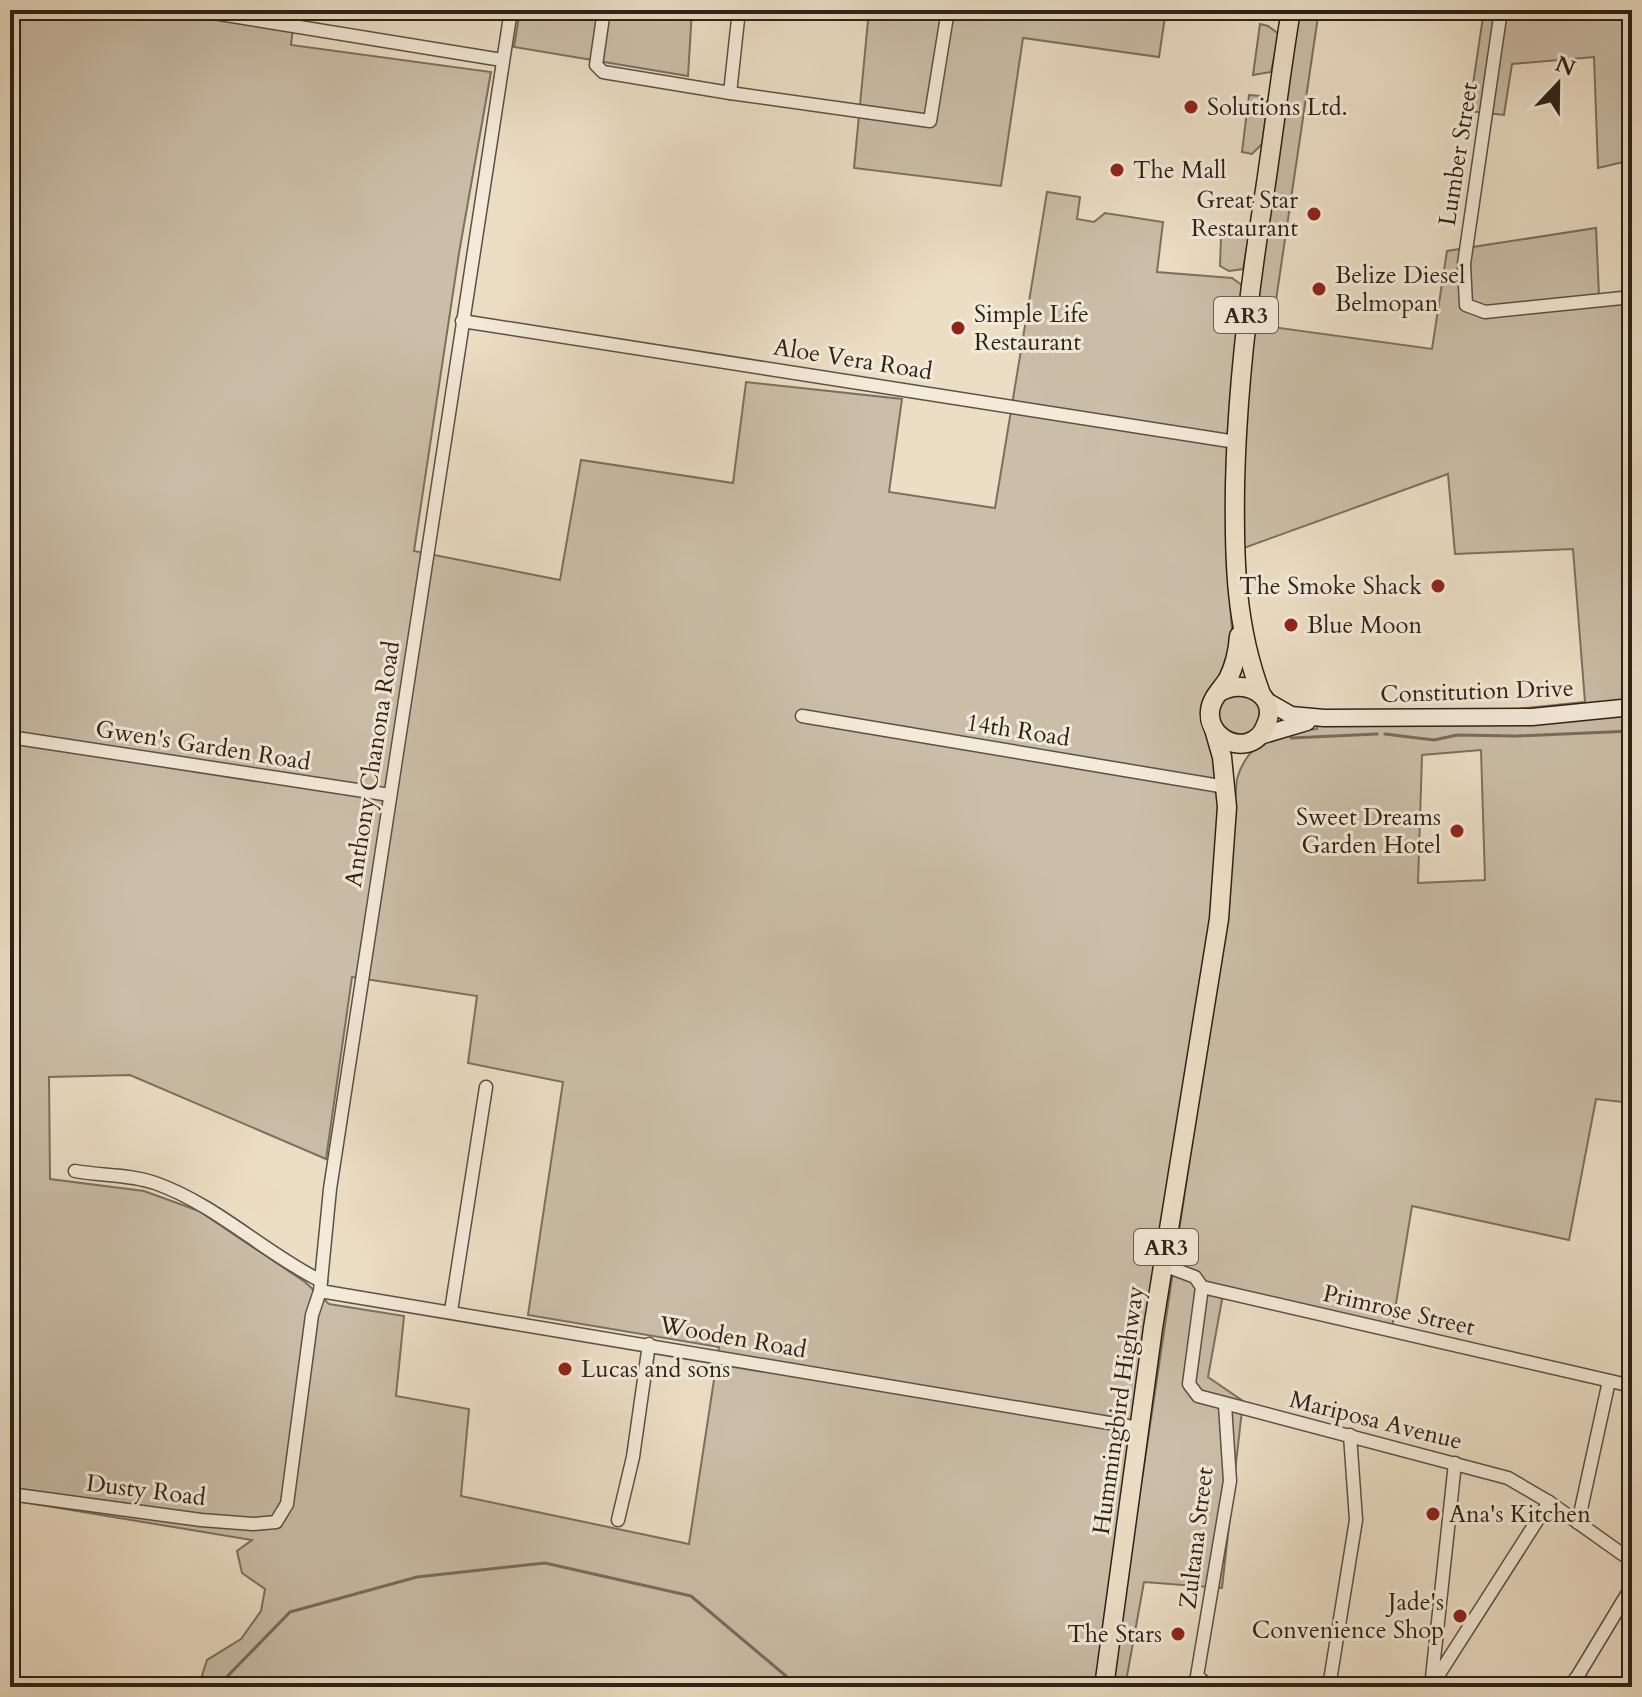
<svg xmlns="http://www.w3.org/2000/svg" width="1642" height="1697" font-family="Cardo,serif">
	<rect width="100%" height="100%" fill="#ecdec5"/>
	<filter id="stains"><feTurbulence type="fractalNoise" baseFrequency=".0025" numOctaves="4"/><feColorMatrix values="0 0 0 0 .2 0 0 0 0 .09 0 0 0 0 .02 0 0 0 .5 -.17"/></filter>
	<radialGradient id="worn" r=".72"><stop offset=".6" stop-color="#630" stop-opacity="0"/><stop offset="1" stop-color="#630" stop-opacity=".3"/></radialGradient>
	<g fill="#cbbea8" stroke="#7b7060" stroke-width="2" fill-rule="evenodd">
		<path d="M 10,10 L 295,10 L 291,45 L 491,72 L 459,253 L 414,551 L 560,580 L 581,460 L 733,483 L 746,382 L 902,399 L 889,492 L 995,508 L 1047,192 L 1080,197 L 1077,219 L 1094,222 L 1105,213 L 1163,222 L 1157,272 L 1232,278 L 1243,286 L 1229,587 L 1233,645 L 1219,680 L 1208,690 L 1201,709 L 1219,767 L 1219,857 L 1098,1687 L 194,1687 L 199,1685 L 207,1660 L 241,1639 L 261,1611 L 265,1589 L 242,1573 L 237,1551 L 252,1540 L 10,1500 ZM 352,977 L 477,996 L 468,1063 L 563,1082 L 528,1315 L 719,1347 L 689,1544 L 461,1496 L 469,1409 L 396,1396 L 404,1316 L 329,1304 L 305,1282 L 199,1211 L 144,1191 L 50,1179 L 49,1077 L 130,1075 L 326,1159 Z"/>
		<polygon points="520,10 692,10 688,76 514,47"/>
		<polygon points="869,10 1166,10 1159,57 1023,38 1001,186 854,168"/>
		<path d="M 1298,10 L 1319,10 L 1272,327 L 1432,349 L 1447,251 L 1596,228 L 1599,295 L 1632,290 L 1632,1103 L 1596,1099 L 1569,1240 L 1412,1206 L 1391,1334 L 1223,1294 L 1208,1377 L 1243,1401 L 1222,1588 L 1144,1582 L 1125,1687 L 1111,1687 L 1222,943 L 1237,779 C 1248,739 1280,732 1317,729 L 1317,714 L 1467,714 L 1585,702 L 1573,549 L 1455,554 L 1448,474 L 1241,549 L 1247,373 ZM 1481,750 L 1485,880 L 1418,883 L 1422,755 Z"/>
		<polygon points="1484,10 1632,10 1632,160 1598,168 1594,57 1512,64 1504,115 1469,111"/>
		<polygon points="1260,24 1268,26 1279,34 1271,72 1253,75"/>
		<polygon points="1249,95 1260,96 1268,103 1262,144 1252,154 1242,152"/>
		<polygon points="1234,232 1249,237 1243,269 1229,271 1220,266 1221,237 1226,233"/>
		<circle cx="1239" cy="714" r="21"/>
	</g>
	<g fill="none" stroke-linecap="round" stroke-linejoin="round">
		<g stroke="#776c5d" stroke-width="3">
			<polyline points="1385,734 1434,740 1457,735 1516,736 1632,731"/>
			<polyline points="1291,738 1377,734"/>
			<polyline points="217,1687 290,1612 417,1577 545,1563 691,1596 799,1687"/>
		</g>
		<defs>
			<g id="minor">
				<polyline points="195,10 502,60"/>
				<polyline points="604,10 596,65 603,72 730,93 930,121 948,10"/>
				<polyline points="1501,10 1464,264 1466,305 1485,312 1632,297"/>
				<polyline points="730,93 739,10"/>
				<polyline points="462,321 1236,442"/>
				<polyline points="802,716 1226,787"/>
				<polyline points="10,737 390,795"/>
				<path d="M 75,1171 C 102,1176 129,1174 155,1183 C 217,1205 263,1252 321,1281"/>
				<polyline points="1163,1265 1195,1277 1202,1287 1632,1386"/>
				<polyline points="1202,1287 1189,1384 1198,1396 1508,1478 1549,1502 1632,1561"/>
				<polyline points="320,1291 1139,1428"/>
				<polyline points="451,1311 486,1087"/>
				<polyline points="10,1494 201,1520 253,1524 276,1522 287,1504 312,1315 320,1291 330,1189 511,10"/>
				<polyline points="618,1520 633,1457 649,1344"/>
				<polyline points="1578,1523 1609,1381"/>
				<polyline points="1575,1679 1596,1687"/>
				<polyline points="1432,1685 1549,1502"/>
				<polyline points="1210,1687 1197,1676 1230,1481 1225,1405"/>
				<polyline points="1329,1687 1356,1520 1350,1435"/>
				<polyline points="1431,1687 1455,1463"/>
				<polyline points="1571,1687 1632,1586"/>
			</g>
			<g id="secondary">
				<polyline points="1265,700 1291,715 1324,718 1532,717 1632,707"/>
				<polyline points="1260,736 1307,722"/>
			</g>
			<g id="primary">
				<path d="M 1218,693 C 1244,676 1281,696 1265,727 C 1262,735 1255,741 1247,743 C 1227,747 1208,731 1210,711 C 1211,698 1222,689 1228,679 C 1235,665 1238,651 1239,636"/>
				<path d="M 1261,694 C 1235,625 1234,558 1235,485 C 1237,385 1249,289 1265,190 C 1274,130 1281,70 1291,10"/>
				<polyline points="1104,1687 1153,1328 1219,919 1227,807 1222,757 1214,729"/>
			</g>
		</defs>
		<use href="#minor" stroke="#5b5144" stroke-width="15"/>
		<use href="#secondary" stroke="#2b2219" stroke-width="19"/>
		<use href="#primary" stroke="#2b2219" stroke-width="21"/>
		<use href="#minor" stroke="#f3ead9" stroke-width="12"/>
		<use href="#secondary" stroke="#f3ead9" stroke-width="16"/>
		<use href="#primary" stroke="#ecdec5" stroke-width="18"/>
	</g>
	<g fill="#8f2418" stroke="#f3ead9" stroke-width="3">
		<circle cx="1191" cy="107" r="8"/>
		<circle cx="1117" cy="170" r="8"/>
		<circle cx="1314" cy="214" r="8"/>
		<circle cx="1319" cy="289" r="8"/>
		<circle cx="958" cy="328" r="8"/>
		<circle cx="1438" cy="586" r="8"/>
		<circle cx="1291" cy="625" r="8"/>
		<circle cx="1457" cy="831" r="8"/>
		<circle cx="565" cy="1369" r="8"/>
		<circle cx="1433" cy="1514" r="8"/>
		<circle cx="1460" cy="1616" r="8"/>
		<circle cx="1178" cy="1634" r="8"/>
	</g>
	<g text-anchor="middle" stroke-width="6" stroke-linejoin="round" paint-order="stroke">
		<g fill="#f3ead9" stroke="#675e53" stroke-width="2">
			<rect x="1214" y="297" width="64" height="36" rx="6"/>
			<rect x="1134" y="1229" width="64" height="36" rx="6"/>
		</g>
		<g font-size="22" font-weight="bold" fill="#2b2219">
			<text x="1246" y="323">AR3</text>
			<text x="1166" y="1255">AR3</text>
		</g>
		<g font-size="24" fill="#2b2219" stroke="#f3ead9" text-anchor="start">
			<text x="1207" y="115">Solutions Ltd.</text>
			<text x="1133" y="178">The Mall</text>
			<text x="1298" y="208" text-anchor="end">Great Star<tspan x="1298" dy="28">Restaurant</tspan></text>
			<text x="1335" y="283">Belize Diesel<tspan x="1335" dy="28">Belmopan</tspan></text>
			<text x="974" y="322">Simple Life<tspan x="974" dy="28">Restaurant</tspan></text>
			<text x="1422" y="594" text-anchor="end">The Smoke Shack</text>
			<text x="1307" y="633">Blue Moon</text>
			<text x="1441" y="825" text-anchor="end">Sweet Dreams<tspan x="1441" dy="28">Garden Hotel</tspan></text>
			<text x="581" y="1377">Lucas and sons</text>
			<text x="1449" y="1522">Ana's Kitchen</text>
			<text x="1444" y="1610" text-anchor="end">Jade's<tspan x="1444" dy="28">Convenience Shop</tspan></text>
			<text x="1162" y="1642" text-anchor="end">The Stars</text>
		</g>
		<g font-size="24" fill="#2b2219" stroke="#f3ead9">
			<text transform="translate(1458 154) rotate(-81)" y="8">Lumber Street</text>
			<text transform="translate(853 359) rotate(9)" y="8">Aloe Vera Road</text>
			<text transform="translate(1477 691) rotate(-2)" y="8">Constitution Drive</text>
			<text transform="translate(1018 730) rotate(9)" y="8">14th Road</text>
			<text transform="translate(203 745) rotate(9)" y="8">Gwen's Garden Road</text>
			<text transform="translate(372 764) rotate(-81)" y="8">Anthony Chanona Road</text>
			<text transform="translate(1399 1310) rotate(13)" y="8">Primrose Street</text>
			<text transform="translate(733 1337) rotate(10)" y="8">Wooden Road</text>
			<text transform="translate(1118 1410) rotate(-82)" y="8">Hummingbird Highway</text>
			<text transform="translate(1376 1420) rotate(14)" y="8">Mariposa Avenue</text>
			<text transform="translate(146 1490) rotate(7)" y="8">Dusty Road</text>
			<text transform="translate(1196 1538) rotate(-83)" y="8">Zultana Street</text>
		</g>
	</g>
	<rect width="1642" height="1697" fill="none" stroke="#ecdec5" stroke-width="40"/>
	<rect x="12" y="12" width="1618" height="1673" fill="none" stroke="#2b2219" stroke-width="4"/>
	<rect x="20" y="20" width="1602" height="1657" fill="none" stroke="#2b2219" stroke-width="2"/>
	<g transform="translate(1558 84) rotate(22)" stroke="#f3ead9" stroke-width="6" paint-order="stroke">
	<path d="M0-6L14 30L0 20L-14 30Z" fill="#2b2219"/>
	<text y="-12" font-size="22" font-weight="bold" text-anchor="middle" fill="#2b2219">N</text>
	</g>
	<rect width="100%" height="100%" filter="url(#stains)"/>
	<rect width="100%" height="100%" fill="url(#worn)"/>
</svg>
